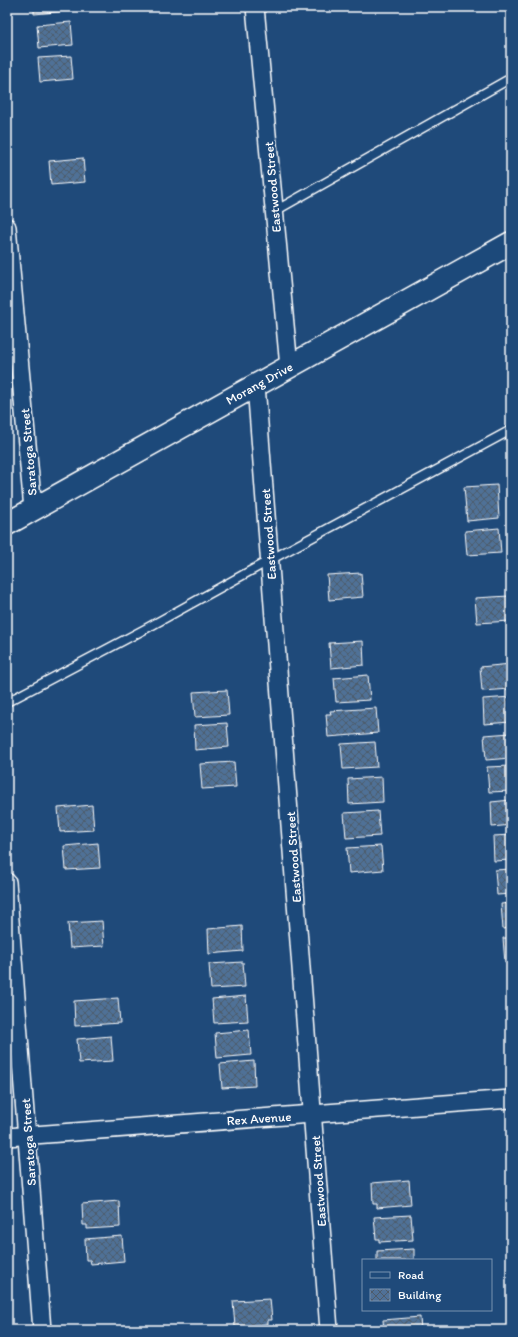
<svg xmlns="http://www.w3.org/2000/svg" width="518" height="1337" font-family="Itim,sans-serif">
	<defs>
		<pattern id="building-cross-hatch" width="8" height="8" patternUnits="userSpaceOnUse"><rect width="8" height="8" fill="#507197"/><path d="M0 0l8 8M0 8l8-8" fill="none" stroke="#4e5b6a"/></pattern>
	</defs>
	<rect width="100%" height="100%" fill="#1f4a7a"/>
	<filter id="ink" filterUnits="userSpaceOnUse"><feTurbulence type="fractalNoise" baseFrequency=".025" numOctaves="2"/><feDisplacementMap in="SourceGraphic" scale="8" xChannelSelector="R" yChannelSelector="G"/><feConvolveMatrix kernelMatrix="1 2 1 2 8 2 1 2 1" color-interpolation-filters="sRGB"/></filter>
	<g filter="url(#ink)">
		<g fill="url(#building-cross-hatch)" stroke="#fff">
			<polygon points="34,7 68,7 68,11 34,14"/>
			<polygon points="71,22 73,45 39,48 37,25"/>
			<polygon points="71,56 73,79 40,82 38,58"/>
			<polygon points="83,158 85,182 51,185 49,161"/>
			<polygon points="497,485 499,518 467,521 464,487"/>
			<polygon points="499,528 501,553 467,555 465,531"/>
			<polygon points="361,573 363,597 329,600 327,575"/>
			<polygon points="509,596 511,621 477,623 475,598"/>
			<polygon points="363,641 364,665 331,668 329,643"/>
			<polygon points="511,664 511,689 482,691 480,667"/>
			<polygon points="368,675 370,700 336,702 334,678"/>
			<polygon points="227,690 229,715 195,717 193,692"/>
			<polygon points="511,697 511,722 484,724 483,699"/>
			<polygon points="376,708 378,733 328,737 326,714 331,714 330,711"/>
			<polygon points="227,723 229,747 195,750 194,725"/>
			<polygon points="511,733 511,758 486,760 484,735"/>
			<polygon points="375,742 377,767 343,769 341,744"/>
			<polygon points="234,762 236,787 202,789 200,764"/>
			<polygon points="511,766 511,791 489,792 487,767"/>
			<polygon points="382,777 383,802 349,804 348,779"/>
			<polygon points="511,800 511,825 492,827 491,802"/>
			<polygon points="92,805 94,830 60,832 58,808"/>
			<polygon points="378,811 380,836 346,838 344,813"/>
			<polygon points="511,835 511,860 494,861 493,836"/>
			<polygon points="98,843 100,868 66,870 64,846"/>
			<polygon points="381,846 383,870 349,873 347,848"/>
			<polygon points="511,869 511,894 497,895 495,870"/>
			<polygon points="511,903 511,928 503,929 501,904"/>
			<polygon points="102,921 104,946 70,948 68,923"/>
			<polygon points="242,926 243,951 209,954 208,929"/>
			<polygon points="503,938 511,938 511,963 505,963"/>
			<polygon points="243,962 245,987 211,989 209,964"/>
			<polygon points="246,996 248,1021 214,1023 212,999"/>
			<polygon points="118,998 120,1023 75,1026 74,1001"/>
			<polygon points="249,1030 251,1055 217,1058 215,1033"/>
			<polygon points="111,1036 113,1061 79,1063 77,1039"/>
			<polygon points="254,1061 255,1086 222,1088 220,1064"/>
			<polygon points="409,1180 411,1205 377,1208 377,1204 373,1204 372,1183"/>
			<polygon points="119,1201 120,1227 87,1229 87,1225 83,1225 82,1204"/>
			<polygon points="411,1215 413,1240 379,1242 379,1239 376,1239 374,1217"/>
			<polygon points="122,1236 124,1261 91,1264 90,1260 86,1260 85,1239"/>
			<polygon points="414,1249 414,1260 377,1260 377,1251"/>
			<polygon points="270,1299 272,1320 268,1320 268,1324 235,1327 233,1301"/>
			<polygon points="420,1317 421,1330 384,1330 383,1320"/>
		</g>
		<g fill="none" stroke-linecap="round" stroke-linejoin="round">
			<defs>
				<g id="lane">
					<polyline points="275,211 511,78"/>
					<polyline points="7,702 147,628 270,560 511,430"/>
				</g>
				<g id="street">
					<polyline points="255,7 289,367"/>
					<polyline points="7,227 33,509"/>
					<polyline points="256,385 329,1330"/>
					<polyline points="7,882 42,1330"/>
					<polyline points="7,1137 511,1099"/>
				</g>
				<polyline id="secondary" points="7,524 511,243"/>
			</defs>
			<use href="#lane" stroke="#fff" stroke-width="11"/>
			<use href="#street" stroke="#fff" stroke-width="20"/>
			<use href="#secondary" stroke="#fff" stroke-width="25"/>
			<use href="#lane" stroke="#1f4a7a" stroke-width="8"/>
			<use href="#street" stroke="#1f4a7a" stroke-width="17"/>
			<use href="#secondary" stroke="#1f4a7a" stroke-width="22"/>
		</g>
	</g>
	<g text-anchor="middle" stroke-width="4" stroke-linejoin="round" paint-order="stroke">
		<g font-size="13" fill="#fff" stroke="#1f4a7a">
			<text transform="translate(272 187) rotate(-95)" y="5">Eastwood Street</text>
			<text transform="translate(259 383) rotate(-29)" y="5">Morang Drive</text>
			<text transform="translate(28 452) rotate(-95)" y="5">Saratoga Street</text>
			<text transform="translate(268 534) rotate(-94)" y="5">Eastwood Street</text>
			<text transform="translate(293 857) rotate(-94)" y="5">Eastwood Street</text>
			<text transform="translate(259 1118) rotate(-4)" y="5">Rex Avenue</text>
			<text transform="translate(28 1142) rotate(-94)" y="5">Saratoga Street</text>
			<text transform="translate(318 1181) rotate(-94)" y="5">Eastwood Street</text>
		</g>
	</g>
	<rect width="518" height="1337" fill="none" stroke="#1f4a7a" stroke-width="24"/>
	<rect x="12" y="12" width="494" height="1313" fill="none" stroke="#fff" stroke-width="1.5" filter="url(#ink)"/>
	<rect x="362" y="1259" width="130" height="52" fill="#1f4a7a" stroke="#7992af"/>
	<rect x="370" y="1272" width="20" height="6" fill="#1f4a7a" stroke="#7992af"/>
	<text x="398" y="1279" font-size="12" fill="#ffffff">Road</text>
	<rect x="370" y="1289" width="20" height="12" fill="url(#building-cross-hatch)" stroke="#7992af"/>
	<text x="398" y="1299" font-size="12" fill="#ffffff">Building</text>
</svg>
